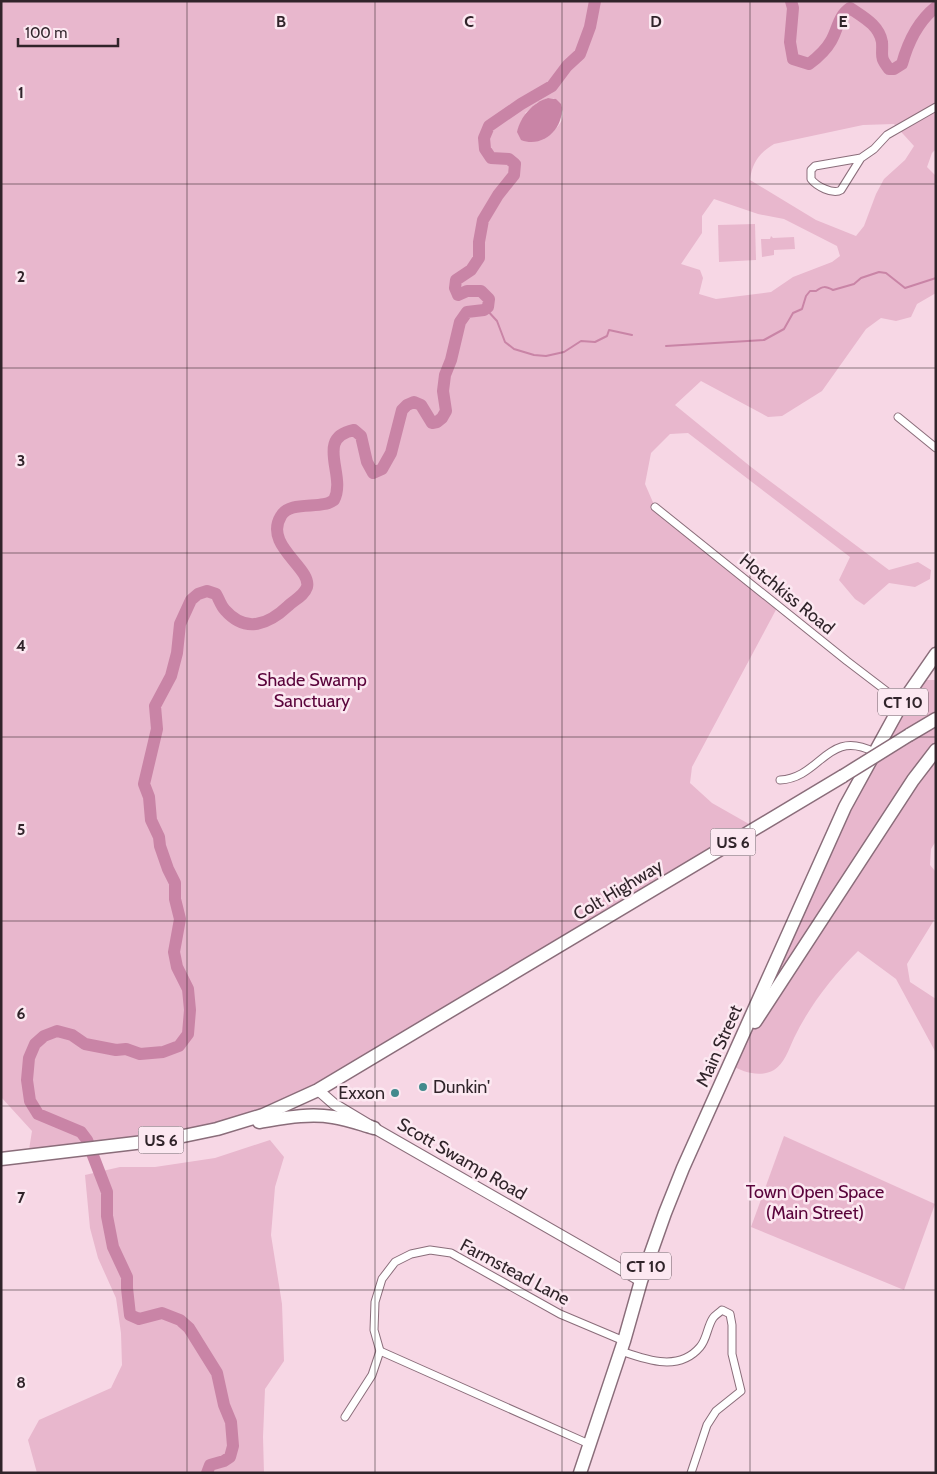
<svg xmlns="http://www.w3.org/2000/svg" width="937" height="1474" font-family="Cabin,sans-serif">
	<rect width="100%" height="100%" fill="#f7d7e5"/>
	<g fill="#e8b7cd" fill-rule="evenodd">
		<path d="M 1,1 L 936,1 L 936,149 L 932,153 L 927,167 L 936,176 L 936,293 L 917,304 L 911,317 L 896,321 L 881,318 L 866,329 L 822,391 L 782,416 L 768,417 L 701,381 L 675,405 L 751,467 L 889,570 L 918,562 L 931,570 L 930,579 L 915,587 L 889,583 L 864,605 L 855,599 L 839,580 L 850,557 L 688,433 L 670,434 L 651,453 L 645,484 L 655,507 L 778,606 L 692,767 L 690,783 L 712,803 L 756,828 L 318,1090 L 240,1123 L 28,1156 L 32,1131 L 1,1097 ZM 548,98 L 554,98 C 556,102 562,108 563,112 C 565,125 547,137 537,141 L 525,113 L 537,103 ZM 894,124 L 914,146 L 905,160 L 884,179 L 876,194 L 864,226 L 856,236 L 816,220 L 750,180 C 752,163 759,153 774,144 L 863,125 ZM 714,199 L 758,214 L 784,219 L 837,246 L 840,256 L 832,262 L 793,277 L 771,292 L 716,299 L 699,294 L 703,278 L 700,270 L 681,264 L 702,233 L 702,216 Z"/>
		<polygon points="755,224 756,260 719,262 718,225"/>
		<polygon points="771,236 773,238 794,237 795,249 774,250 774,255 762,257 761,239 770,239"/>
		<path d="M 917,680 L 936,680 L 936,841 L 931,849 L 930,865 L 936,872 L 936,917 L 907,964 L 910,982 L 936,999 L 936,1053 L 896,979 L 858,951 C 832,977 810,1005 794,1038 C 789,1049 784,1064 774,1070 C 759,1078 744,1072 730,1065 L 799,908 Z"/>
		<polygon points="784,1136 935,1204 904,1290 751,1227"/>
		<polygon points="270,1140 284,1157 275,1187 271,1235 282,1304 284,1361 265,1389 263,1437 264,1473 37,1473 28,1440 39,1420 111,1388 122,1365 121,1333 116,1298 98,1258 90,1228 85,1175 120,1167 155,1167 215,1158"/>
	</g>
	<path fill="#c984a6" d="M 548,98 L 556,99 L 561,104 C 566,126 544,149 521,140 L 517,132 C 520,117 533,102 548,98 Z"/>
	<g fill="none" stroke-linecap="round" stroke-linejoin="round">
		<g stroke="#c984a6" stroke-width="2">
			<polyline points="486,309 497,321 505,342 514,349 534,355 546,356 564,352 581,341 595,342 607,336 609,330 632,335"/>
			<path d="M 666,346 L 764,340 L 784,329 L 793,313 L 802,309 L 806,296 L 810,291 L 816,291 C 823,286 825,286 833,290 L 854,284 L 861,278 L 879,272 L 886,273 L 905,288 L 936,278"/>
		</g>
		<g stroke="#c984a6" stroke-width="12">
			<path d="M 791,1 L 793,8 L 790,42 L 793,59 L 809,64 C 817,58 826,50 831,41 C 838,29 838,16 850,8 C 863,17 879,25 882,42 C 883,57 879,56 889,69 L 894,69 L 902,64 C 908,42 917,22 936,7"/>
			<path d="M 207,1473 L 210,1465 L 224,1461 L 230,1457 L 233,1446 L 231,1422 L 224,1405 L 217,1373 L 189,1328 L 180,1320 L 162,1313 L 139,1319 L 130,1315 L 127,1288 L 127,1277 L 113,1247 L 107,1216 L 107,1192 L 87,1140 L 81,1132 L 38,1114 L 30,1101 L 27,1080 L 29,1058 L 35,1044 L 44,1036 L 57,1031 L 72,1035 L 85,1044 L 116,1050 L 126,1049 L 140,1054 L 163,1052 L 179,1046 L 188,1034 L 190,1010 L 188,989 L 177,967 L 174,952 L 180,919 L 175,899 L 175,883 L 168,869 L 160,846 L 159,837 L 151,820 L 149,797 L 144,784 L 157,729 L 155,706 L 171,676 L 177,653 L 180,624 L 191,600 L 198,594 L 207,591 L 216,594 C 219,599 221,606 225,610 C 246,634 269,624 288,606 C 294,600 304,596 307,587 C 312,568 263,545 281,516 C 288,503 311,507 324,504 C 327,504 331,502 334,500 C 347,475 314,438 354,430 L 361,436 L 367,462 L 373,473 L 382,469 L 391,453 L 402,410 L 407,405 L 414,402 L 421,405 L 432,423 L 437,422 L 442,418 L 446,411 L 443,391 L 445,375 L 451,360 L 460,322 L 467,312 L 484,310 L 488,307 L 489,299 L 481,291 L 467,291 L 458,295 L 455,288 L 456,280 L 471,270 L 479,258 L 479,242 L 483,220 L 498,195 L 514,175 L 515,164 L 509,159 L 491,158 L 485,149 L 484,138 L 489,126 L 521,104 L 552,86 L 567,66 L 580,54 L 590,27 L 595,1"/>
		</g>
		<defs>
			<g id="street">
				<path d="M 861,158 L 841,190 C 833,195 816,186 811,179 L 811,170 L 815,166 L 861,158 L 874,149 L 887,135 L 936,107"/>
				<polyline points="898,417 936,448"/>
				<polyline points="655,507 847,661 902,703"/>
				<path d="M 780,780 C 821,778 827,728 874,752"/>
				<polyline points="380,1351 589,1444"/>
				<path d="M 621,1351 C 647,1360 679,1372 700,1347 C 707,1339 707,1327 713,1318 C 715,1315 719,1313 722,1310 L 730,1314 L 732,1325 L 732,1354 L 741,1391 L 716,1411 L 707,1425 L 691,1473"/>
				<polyline points="345,1417 372,1375 380,1351 374,1330 375,1302 382,1279 395,1262 411,1254 430,1250 451,1253 560,1314 624,1341"/>
			</g>
			<polyline id="secondary" points="318,1090 334,1104 374,1128 641,1281"/>
			<g id="highway">
				<polyline points="909,735 936,719"/>
				<polyline points="755,1022 913,780 936,750"/>
				<path d="M 259,1122 C 284,1118 308,1113 333,1117 C 347,1119 360,1124 374,1128"/>
				<polyline points="1,1159 169,1139 217,1129 263,1115 318,1090 843,776"/>
				<polyline points="580,1473 624,1341 641,1281 665,1213 683,1168 845,807 902,703 936,654"/>
			</g>
		</defs>
		<use href="#street" stroke="#8a6d7a" stroke-width="9"/>
		<use href="#secondary" stroke="#8a6d7a" stroke-width="12"/>
		<use href="#highway" stroke="#8a6d7a" stroke-width="15"/>
		<use href="#street" stroke="#fff" stroke-width="7"/>
		<use href="#secondary" stroke="#fff" stroke-width="10"/>
		<use href="#highway" stroke="#fff" stroke-width="12"/>
		<defs>
			<polyline id="highway-bridge" points="843,776 909,735"/>
		</defs>
		<use href="#highway-bridge" stroke="#8a6d7a" stroke-width="15" stroke-linecap="butt"/>
		<use href="#highway-bridge" stroke="#fff" stroke-width="12"/>
	</g>
	<path fill="none" stroke="#30242a" stroke-width="1" stroke-opacity="0.55" d="M 187,1 L 187,1473M 375,1 L 375,1473M 562,1 L 562,1473M 750,1 L 750,1473M 1,184 L 936,184M 1,368 L 936,368M 1,553 L 936,553M 1,737 L 936,737M 1,921 L 936,921M 1,1106 L 936,1106M 1,1290 L 936,1290"/>
	<g fill="#428a8d" stroke="#fce8f1" stroke-width="2">
		<circle cx="423" cy="1087" r="5"/>
		<circle cx="395" cy="1093" r="5"/>
	</g>
	<g text-anchor="middle" stroke-width="5" stroke-linejoin="round" paint-order="stroke">
		<g fill="#fce8f1" stroke="#6d5f66" stroke-width="1">
			<rect x="878" y="688.5" width="50" height="27" rx="4"/>
			<rect x="710.5" y="828.5" width="45" height="27" rx="4"/>
			<rect x="138.5" y="1126.5" width="45" height="27" rx="4"/>
			<rect x="621" y="1252.5" width="50" height="27" rx="4"/>
		</g>
		<g font-size="16" font-weight="bold" fill="#30242a">
			<text x="903" y="708">CT 10</text>
			<text x="733" y="848">US 6</text>
			<text x="161" y="1146">US 6</text>
			<text x="646" y="1272">CT 10</text>
		</g>
		<g font-size="18" fill="#30242a" stroke="#fce8f1">
			<text transform="translate(787 594) rotate(39)" y="6">Hotchkiss Road</text>
			<text transform="translate(618 890) rotate(-31)" y="6">Colt Highway</text>
			<text transform="translate(719 1046) rotate(-66)" y="6">Main Street</text>
			<text transform="translate(462 1159) rotate(30)" y="6">Scott Swamp Road</text>
			<text transform="translate(515 1272) rotate(28)" y="6">Farmstead Lane</text>
		</g>
		<g font-size="18" fill="#5a043b" stroke="#fce8f1">
			<text x="312" y="686">Shade Swamp<tspan x="312" dy="21">Sanctuary</tspan></text>
			<text x="815" y="1198">Town Open Space<tspan x="815" dy="21">(Main Street)</tspan></text>
		</g>
		<g font-size="18" fill="#30242a" stroke="#fce8f1" text-anchor="start">
			<text x="433" y="1093">Dunkin'</text>
			<text x="385" y="1099" text-anchor="end">Exxon</text>
		</g>
	</g>
	<g font-size="16" text-anchor="middle" font-weight="bold" fill="#30242a" stroke="#fce8f1" stroke-width="5" stroke-linejoin="round" paint-order="stroke">
		<text x="281" y="27">B</text>
		<text x="469" y="27">C</text>
		<text x="656" y="27">D</text>
		<text x="843" y="27">E</text>
		<text x="21" y="98">1</text>
		<text x="21" y="282">2</text>
		<text x="21" y="466">3</text>
		<text x="21" y="651">4</text>
		<text x="21" y="835">5</text>
		<text x="21" y="1019">6</text>
		<text x="21" y="1203">7</text>
		<text x="21" y="1388">8</text>
	</g>
	<rect width="937" height="1474" fill="none" stroke="#30242a" stroke-width="5"/>
	<path d="M18 38v8h100v-8" fill="none" stroke="#30242a" stroke-width="2.5"/>
	<text x="25" y="38" font-size="15" fill="#30242a" stroke="#fce8f1" stroke-width="4" paint-order="stroke">100 m</text>
</svg>
